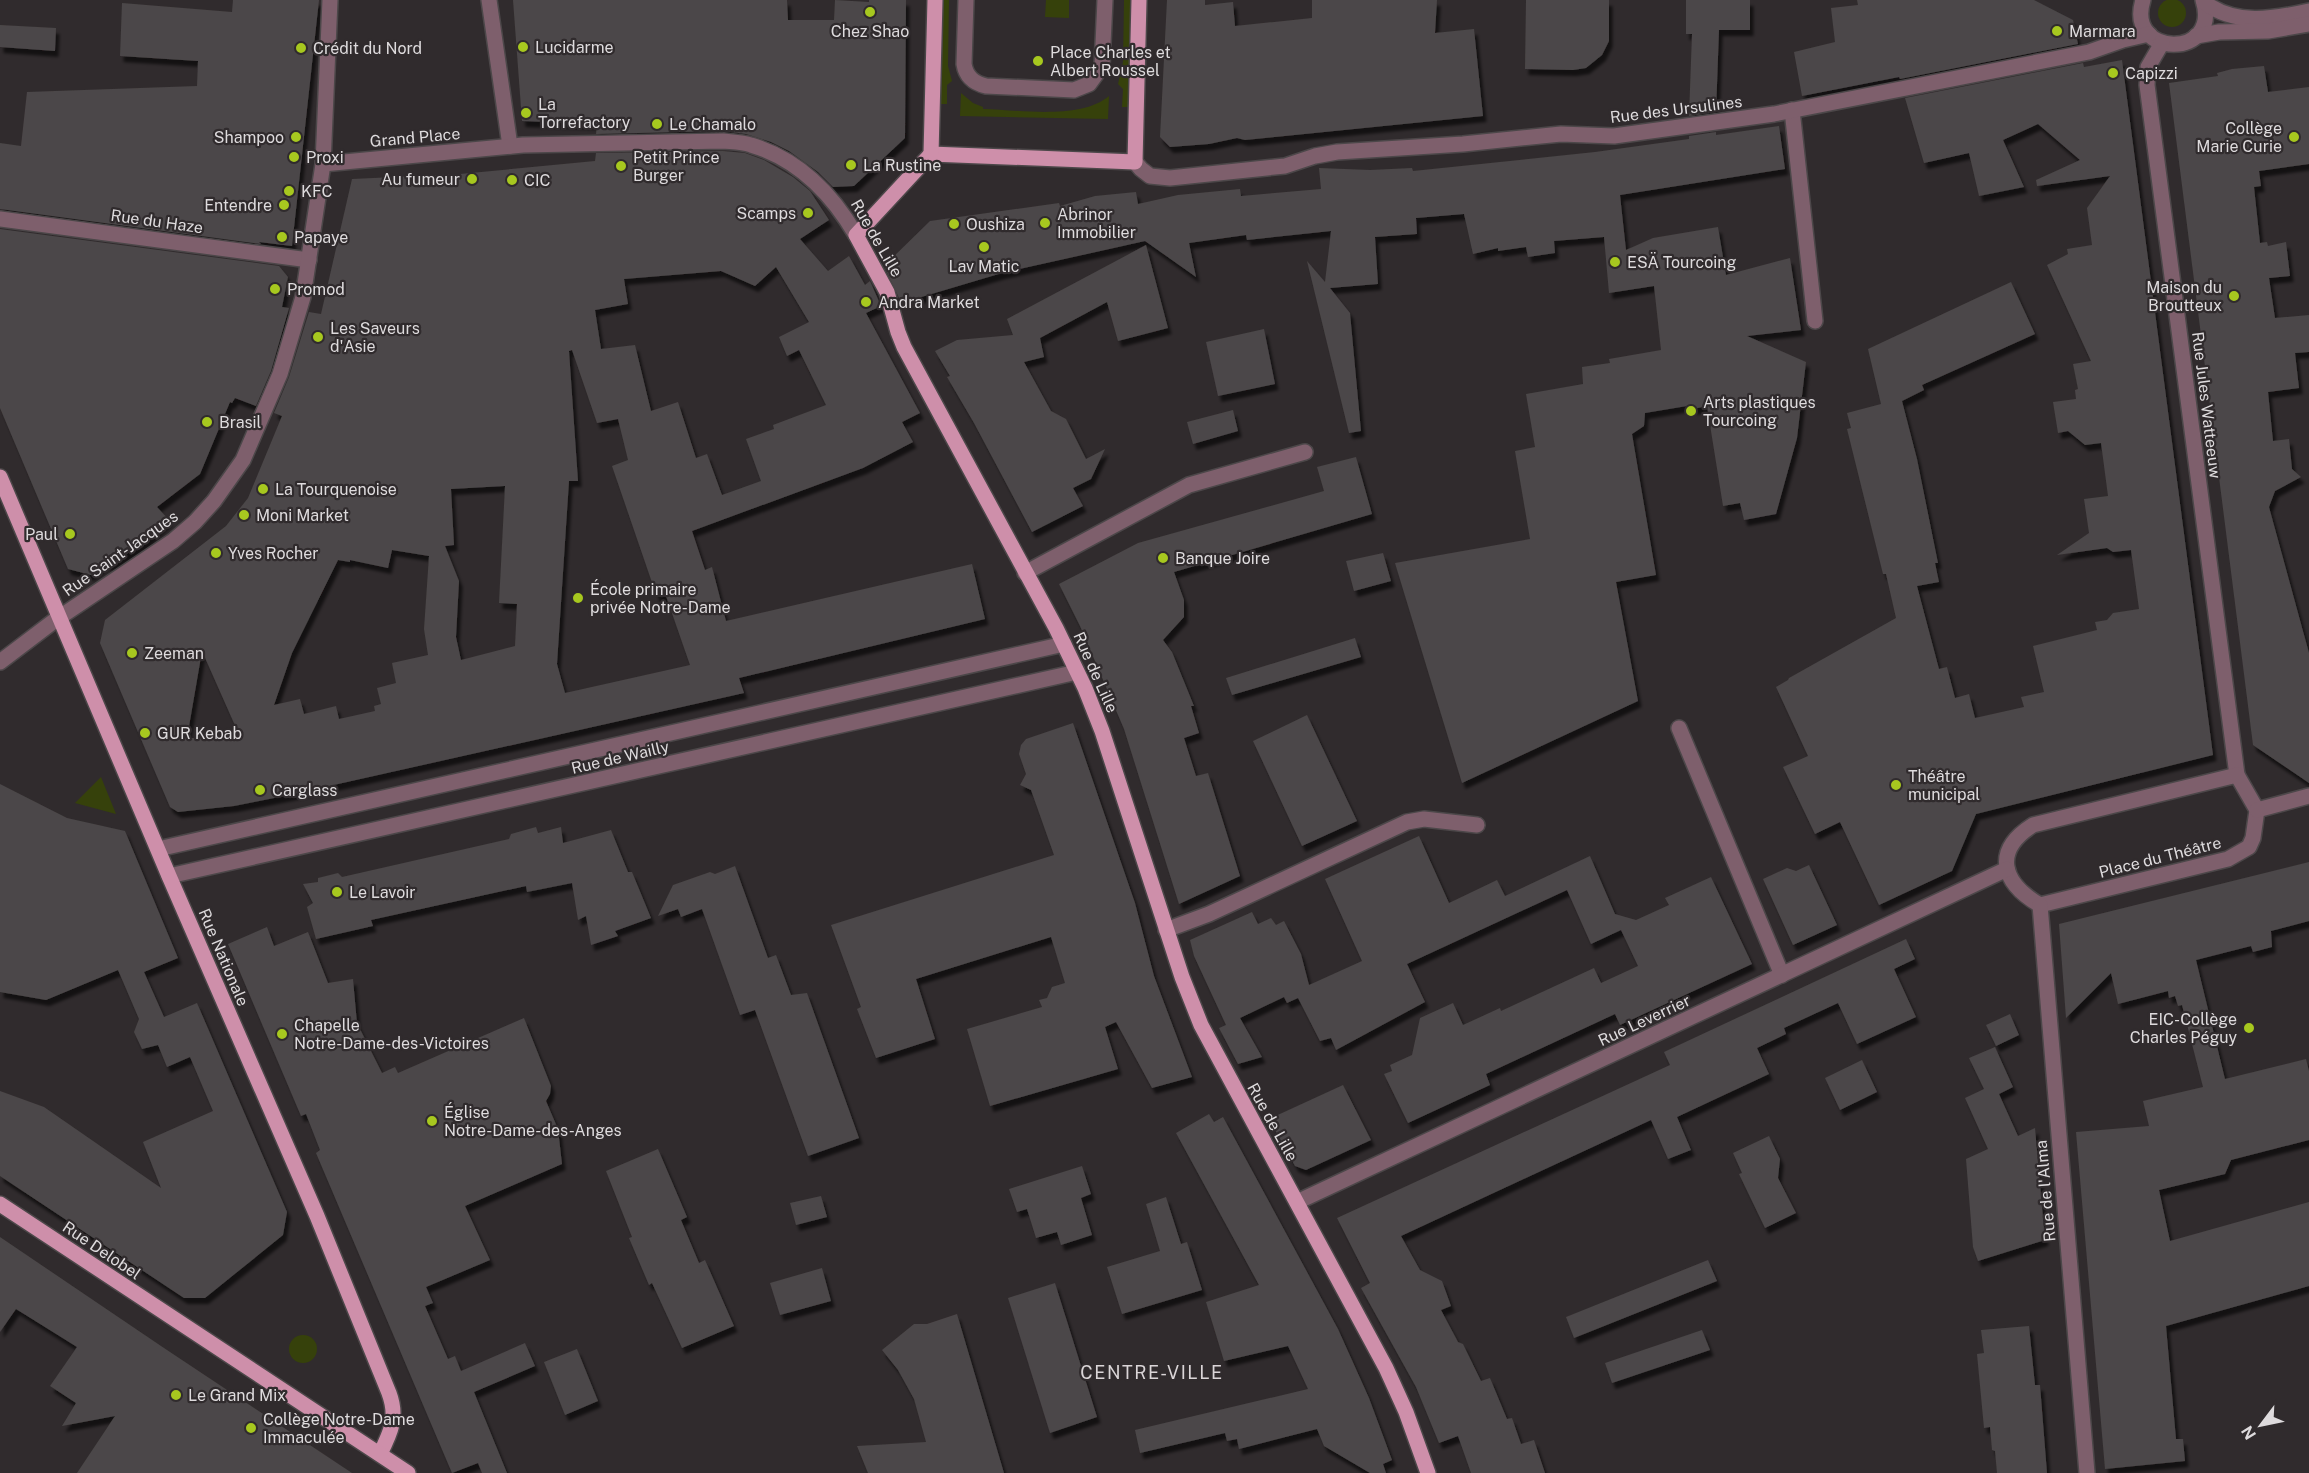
<svg xmlns="http://www.w3.org/2000/svg" width="2309" height="1473" font-family="'Public Sans',sans-serif">
	<defs>
		<filter id="shadow"><feDropShadow dx="3.5" dy="6" stdDeviation="1.5" flood-color="#0009"/></filter>
	</defs>
	<rect width="100%" height="100%" fill="#302b2d"/>
	<g fill="#36410b">
		<circle cx="2172" cy="13" r="14"/>
		<polygon points="942,0 949,0 948,66 952,81 947,85 947,104 939,104"/>
		<polygon points="1046,0 1069,0 1069,18 1045,17"/>
		<polygon points="1124,0 1133,0 1130,107 1122,107 1123,89 1118,84 1123,62"/>
		<path d="M 961,93 L 973,103 L 983,107 L 983,109 C 1020,110 1081,120 1109,96 L 1108,119 L 960,116 Z"/>
		<polygon points="101,777 116,814 75,803"/>
		<circle cx="303" cy="1349" r="14"/>
	</g>
	<g fill="#4b4748" fill-rule="evenodd" filter="url(#shadow)">
		<polygon points="233,0 319,0 292,246 259,242 261,244 0,209 0,143 21,146 27,92 197,86 198,61 120,56 122,3 232,12"/>
		<polygon points="513,0 787,0 788,20 834,20 835,0 869,2 869,0 906,0 905,138 854,186 833,187 818,172 789,151 771,142 746,134 723,131 596,134 597,124 522,121"/>
		<polygon points="1167,0 1205,0 1205,5 1233,2 1235,26 1312,18 1312,0 1437,0 1435,33 1474,29 1483,116 1245,140 1237,138 1209,144 1170,147 1160,137"/>
		<polygon points="1526,0 1609,0 1609,41 1602,55 1586,68 1573,70 1525,69"/>
		<polygon points="1686,0 1750,0 1750,30 1719,30 1716,112 1689,116 1692,34 1686,34"/>
		<polygon points="1857,0 2034,0 2073,20 2078,44 1900,79 1899,77 1802,96 1794,52 1835,42 1831,8 1858,5"/>
		<polygon points="0,25 56,28 55,51 0,47"/>
		<polygon points="2122,60 2213,755 1976,814 1952,871 1879,905 1840,822 1815,834 1783,767 1808,756 1776,687 1788,680 1789,678 1896,618 1886,574 1883,574 1847,429 1851,428 1847,413 1881,404 1868,349 2011,282 2035,334 1922,385 1924,390 1902,401 1917,459 1938,563 1935,563 1939,582 1917,586 1939,669 1947,667 1955,698 1969,694 1975,718 2024,707 2021,697 2044,692 2033,646 2097,630 2095,622 2107,620 2113,613 2139,609 2131,550 2113,552 2107,548 2057,555 2089,533 2084,499 2108,496 2101,443 2085,445 2068,431 2058,433 2053,402 2076,399 2075,390 2078,389 2073,364 2091,361 2047,265 2068,254 2067,249 2092,245 2087,208 2110,176 2037,186 2036,180 2080,160 2038,124 2003,140 2024,187 1979,196 1969,153 1924,163 1905,98 2083,63 2084,67"/>
		<polygon points="2264,66 2268,92 2309,87 2309,164 2259,171 2261,186 2254,187 2260,243 2267,242 2268,246 2286,242 2290,276 2269,278 2275,318 2309,315 2309,352 2295,353 2299,388 2268,392 2273,441 2289,439 2292,469 2301,477 2275,491 2269,507 2309,653 2309,783 2253,745 2169,83 2218,76 2217,73 2232,69"/>
		<polygon points="1779,126 1785,169 1620,195 1626,250 1653,238 1718,227 1726,275 1790,258 1801,330 1747,336 1806,362 1797,438 1776,514 1744,520 1740,503 1723,506 1707,406 1693,409 1693,405 1645,413 1644,426 1632,434 1656,575 1616,582 1638,701 1462,783 1395,563 1530,539 1515,451 1535,447 1526,394 1583,384 1582,367 1610,363 1609,359 1661,350 1654,286 1609,293 1604,237 1554,241 1555,253 1528,257 1526,247 1498,251 1498,248 1473,254 1464,214 1416,218 1417,234 1375,237 1378,284 1330,288 1350,313 1361,431 1349,433 1307,261 1325,282 1331,231 1247,240 1246,235 1189,243 1196,277 1145,241 1002,273 908,301 905,296 899,298 884,266 930,221 1059,203 1060,206 1095,196 1136,192 1138,204 1178,195 1240,189 1241,196 1321,189 1319,168 1370,170 1412,168 1413,171 1595,152 1689,139 1689,136 1716,132 1716,135"/>
		<path d="M 723,151 L 745,153 L 764,160 L 793,177 L 810,191 L 829,220 L 800,239 L 828,271 L 849,256 L 865,285 L 870,281 L 881,306 L 866,313 L 920,413 L 902,422 L 913,442 L 863,468 L 692,531 L 705,570 L 712,567 L 726,621 L 972,564 L 985,619 L 739,678 L 744,693 L 289,795 L 234,806 L 178,812 L 170,807 L 100,643 L 105,620 L 226,526 L 248,498 L 282,416 L 274,413 L 289,377 L 309,312 L 321,314 L 352,179 L 460,174 L 595,161 L 596,153 ZM 776,267 L 809,322 L 779,337 L 787,356 L 799,350 L 826,405 L 773,425 L 774,429 L 746,439 L 761,481 L 722,495 L 707,454 L 696,458 L 678,402 L 651,411 L 635,345 L 601,349 L 595,310 L 628,304 L 624,279 L 721,271 L 755,286 ZM 572,350 L 597,423 L 618,419 L 628,460 L 612,466 L 657,597 L 666,596 L 690,665 L 565,693 L 557,664 L 569,481 L 578,481 L 569,351 ZM 505,486 L 499,603 L 517,604 L 515,646 L 461,660 L 456,637 L 459,581 L 445,546 L 454,545 L 451,489 ZM 392,550 L 429,556 L 424,629 L 428,655 L 392,663 L 396,683 L 377,688 L 381,704 L 374,706 L 375,711 L 339,719 L 336,706 L 304,714 L 300,699 L 274,705 L 292,653 L 338,560 L 350,562 L 350,560 L 388,568 ZM 202,651 L 241,739 L 187,738 Z"/>
		<polygon points="0,229 279,266 288,277 282,307 289,308 271,371 256,406 235,398 232,403 230,402 200,474 157,507 169,520 145,542 108,566 107,563 91,575 68,569 0,408"/>
		<polygon points="1146,245 1168,328 1118,341 1107,302 1040,338 1044,357 1024,362 1051,411 1066,419 1086,459 1105,449 1091,479 1073,488 1083,506 1032,532 974,423 947,377 950,376 935,351 957,340 1013,335 1007,319"/>
		<polygon points="1264,329 1275,384 1218,396 1206,342"/>
		<polygon points="1233,410 1238,431 1193,444 1187,422"/>
		<polygon points="1356,457 1372,514 1174,572 1184,600 1184,617 1163,640 1172,652 1194,706 1191,706 1199,733 1184,738 1196,776 1208,773 1240,876 1179,904 1124,729 1080,626 1059,584 1138,543 1324,491 1317,467"/>
		<polygon points="1383,553 1391,581 1354,591 1346,561"/>
		<polygon points="1355,638 1361,657 1232,695 1226,678"/>
		<polygon points="1307,715 1357,821 1302,846 1253,741"/>
		<polygon points="1073,723 1135,903 1154,976 1192,1077 1152,1088 1116,1022 1105,1027 1118,1069 990,1106 967,1029 1042,1007 1039,1000 1047,998 1052,987 1065,983 1051,937 916,979 935,1039 876,1058 857,1009 861,1007 831,925 1054,855 1031,790 1020,785 1026,774 1019,754 1021,745 1026,739"/>
		<polygon points="0,784 67,818 125,831 178,958 144,972 164,1017 197,1003 287,1212 283,1235 205,1298 184,1298 0,1176 0,1091 44,1107 161,1188 143,1142 213,1111 190,1057 167,1067 158,1045 142,1049 134,1032 139,1019 118,970 46,1000 0,992"/>
		<polygon points="536,827 538,833 561,827 563,843 611,830 628,872 632,872 651,918 615,931 618,936 591,945 586,916 578,920 572,883 527,892 526,886 371,920 373,926 316,939 307,907 313,903 303,884 318,882 318,878 338,873 342,877 509,839 511,834"/>
		<polygon points="1419,836 1449,903 1497,880 1505,896 1590,856 1615,914 1636,920 1669,905 1665,898 1711,877 1752,964 1620,1025 1615,1014 1486,1074 1490,1085 1408,1123 1384,1074 1392,1071 1390,1065 1412,1055 1420,1018 1453,1003 1463,1025 1500,1008 1501,1011 1594,968 1601,983 1638,966 1621,930 1591,944 1567,890 1407,964 1425,1002 1336,1050 1331,1038 1320,1041 1298,998 1287,1003 1284,997 1240,1018 1262,1057 1238,1064 1219,1028 1226,1025 1194,956 1190,940 1252,912 1258,924 1271,918 1276,925 1284,921 1301,954 1309,985 1362,961 1325,879"/>
		<polygon points="2309,862 2309,921 2271,931 2272,947 2253,952 2251,946 2196,960 2225,1079 2306,1059 2309,1071 2309,1140 2231,1160 2225,1174 2159,1190 2170,1241 2309,1202 2309,1286 2166,1326 2176,1439 2183,1439 2185,1461 2105,1469 2076,1132 2149,1126 2143,1101 2203,1087 2182,1005 2178,1006 2175,996 2169,998 2168,991 2118,1004 2111,973 2066,1018 2059,924"/>
		<polygon points="1809,865 1837,925 1793,945 1763,879 1787,868 1796,871"/>
		<polygon points="735,866 768,958 776,955 791,995 807,993 859,1138 808,1156 755,1010 740,1015 702,909 681,917 678,909 658,916 673,885 710,872 715,874"/>
		<polygon points="267,927 274,946 308,932 328,983 353,979 357,1023 382,1073 395,1067 398,1073 524,1018 551,1086 550,1094 546,1101 558,1129 562,1164 465,1206 490,1260 426,1287 433,1303 425,1306 448,1359 455,1356 461,1371 525,1343 535,1366 474,1392 507,1473 482,1473 478,1463 452,1473 316,1153 320,1150 306,1114 301,1116 228,944"/>
		<polygon points="1906,939 1915,959 1894,969 1916,1017 1857,1044 1838,1003 1784,1028 1786,1034 1757,1048 1769,1074 1677,1117 1691,1150 1668,1159 1651,1120 1401,1236 1420,1270 1442,1281 1451,1306 1441,1310 1458,1342 1463,1344 1481,1381 1490,1378 1507,1419 1512,1418 1521,1444 1534,1440 1545,1473 1471,1473 1458,1436 1439,1443 1416,1387 1361,1288 1370,1283 1337,1218 1670,1065 1664,1052"/>
		<polygon points="2010,1014 2019,1035 1996,1046 1986,1025"/>
		<polygon points="1995,1047 2013,1087 1999,1094 2018,1136 2035,1128 2045,1240 1978,1261 1973,1247 1966,1159 1988,1149 1965,1098 1984,1089 1969,1058"/>
		<polygon points="1862,1060 1877,1092 1840,1110 1825,1078"/>
		<polygon points="1343,1085 1371,1140 1306,1170 1295,1166 1269,1119"/>
		<polygon points="1209,1114 1214,1122 1223,1117 1338,1329 1369,1398 1392,1460 1383,1464 1386,1473 1370,1473 1324,1446 1317,1429 1239,1449 1237,1439 1227,1441 1225,1433 1140,1453 1135,1430 1308,1389 1288,1346 1224,1361 1206,1302 1259,1285 1176,1133"/>
		<polygon points="1769,1136 1780,1159 1778,1178 1796,1213 1765,1228 1739,1174 1742,1173 1733,1153"/>
		<polygon points="658,1149 687,1217 681,1220 699,1263 705,1260 734,1326 682,1348 652,1283 649,1285 629,1238 632,1237 606,1171"/>
		<polygon points="1082,1166 1091,1194 1081,1198 1092,1235 1061,1245 1057,1232 1036,1238 1027,1209 1017,1212 1009,1189"/>
		<polygon points="821,1196 827,1217 796,1225 790,1203"/>
		<polygon points="1166,1197 1181,1244 1187,1242 1202,1290 1122,1314 1107,1267 1160,1251 1146,1204"/>
		<polygon points="0,1237 161,1346 352,1473 77,1473 115,1416 62,1426 76,1403 50,1386 77,1347 16,1309 0,1332"/>
		<polygon points="1708,1260 1717,1281 1574,1338 1566,1317"/>
		<polygon points="822,1268 831,1301 780,1315 770,1283"/>
		<polygon points="1055,1283 1097,1417 1050,1433 1008,1298"/>
		<polygon points="957,1314 1004,1473 868,1473 857,1446 926,1442 914,1399 898,1370 882,1350 914,1324 927,1324"/>
		<polygon points="2029,1326 2035,1385 2040,1385 2047,1473 1997,1473 1995,1451 1992,1450 1990,1427 1984,1428 1977,1354 1984,1353 1981,1330"/>
		<polygon points="1702,1330 1710,1350 1612,1383 1605,1363"/>
		<polygon points="577,1349 598,1401 565,1415 544,1362"/>
	</g>
	<g fill="none" stroke-linecap="round" stroke-linejoin="round">
		<defs>
			<g id="minor">
				<polyline points="489,0 510,146"/>
				<path d="M 966,0 L 964,64 C 966,77 974,83 986,86 L 1074,90 L 1089,84 L 1102,66 L 1105,0"/>
				<path d="M 2143,0 C 2125,58 2222,60 2203,0"/>
				<path d="M 2204,2 C 2235,26 2273,19 2309,11"/>
				<polyline points="2196,36 2219,32 2268,31 2309,24"/>
				<polyline points="2162,43 2148,67 2147,85 2237,775"/>
				<polyline points="1792,110 1815,321"/>
				<polyline points="1135,162 1141,169 1150,176 1170,178 1285,166 1315,156 1337,152 1463,144 1561,134 1614,136 1774,114 2089,52 2123,40 2149,34"/>
				<path d="M 323,164 L 523,145 L 723,141 C 732,142 742,142 751,145 C 798,159 832,194 856,235"/>
				<polyline points="0,219 309,260"/>
				<polyline points="1025,573 1189,485 1305,452"/>
				<polyline points="0,662 54,621 173,541 195,522 214,501 243,460 280,374 303,297 323,164 330,0"/>
				<polyline points="1679,728 1782,975"/>
				<path d="M 2237,775 L 2257,810 L 2253,838 L 2249,847 L 2228,859 L 2040,905 C 2002,883 1992,851 2033,825 Z"/>
				<polyline points="2257,810 2309,796"/>
				<polyline points="158,849 1064,644"/>
				<polyline points="169,876 1077,672"/>
				<polyline points="2040,905 2087,1473"/>
				<polyline points="1166,930 1209,914 1407,822 1424,819 1477,825"/>
				<polyline points="1297,1202 2007,869"/>
			</g>
			<g id="major">
				<polyline points="931,154 856,235 887,292 898,332 904,347 1056,628 1085,688 1102,731 1182,977 1201,1025 1386,1368 1406,1412 1428,1473"/>
				<polyline points="931,154 1135,162 1139,0"/>
				<polyline points="931,154 935,0"/>
				<path d="M 0,477 L 169,876 L 317,1216 L 389,1393 C 398,1417 391,1432 380,1454"/>
				<polyline points="0,1204 408,1473"/>
			</g>
		</defs>
		<use href="#minor" stroke="#4c4749" stroke-width="18"/>
		<use href="#major" stroke="#4c4749" stroke-width="18"/>
		<use href="#minor" stroke="#7e5f6c" stroke-width="15"/>
		<use href="#major" stroke="#ce8faa" stroke-width="15"/>
	</g>
	<g fill="#a7c81f" stroke="#302b2d" stroke-width="2">
		<circle cx="870" cy="12" r="6"/>
		<circle cx="2057" cy="31" r="6"/>
		<circle cx="523" cy="47" r="6"/>
		<circle cx="301" cy="48" r="6"/>
		<circle cx="1038" cy="61" r="6"/>
		<circle cx="2113" cy="73" r="6"/>
		<circle cx="526" cy="113" r="6"/>
		<circle cx="657" cy="124" r="6"/>
		<circle cx="296" cy="137" r="6"/>
		<circle cx="2294" cy="137" r="6"/>
		<circle cx="294" cy="157" r="6"/>
		<circle cx="851" cy="165" r="6"/>
		<circle cx="621" cy="166" r="6"/>
		<circle cx="472" cy="179" r="6"/>
		<circle cx="512" cy="180" r="6"/>
		<circle cx="289" cy="191" r="6"/>
		<circle cx="284" cy="205" r="6"/>
		<circle cx="808" cy="213" r="6"/>
		<circle cx="1045" cy="223" r="6"/>
		<circle cx="954" cy="224" r="6"/>
		<circle cx="282" cy="237" r="6"/>
		<circle cx="984" cy="247" r="6"/>
		<circle cx="1615" cy="262" r="6"/>
		<circle cx="275" cy="289" r="6"/>
		<circle cx="2234" cy="296" r="6"/>
		<circle cx="866" cy="302" r="6"/>
		<circle cx="318" cy="337" r="6"/>
		<circle cx="1691" cy="411" r="6"/>
		<circle cx="207" cy="422" r="6"/>
		<circle cx="263" cy="489" r="6"/>
		<circle cx="244" cy="515" r="6"/>
		<circle cx="70" cy="534" r="6"/>
		<circle cx="216" cy="553" r="6"/>
		<circle cx="1163" cy="558" r="6"/>
		<circle cx="578" cy="598" r="6"/>
		<circle cx="132" cy="653" r="6"/>
		<circle cx="145" cy="733" r="6"/>
		<circle cx="1896" cy="785" r="6"/>
		<circle cx="260" cy="790" r="6"/>
		<circle cx="337" cy="892" r="6"/>
		<circle cx="2249" cy="1028" r="6"/>
		<circle cx="282" cy="1034" r="6"/>
		<circle cx="432" cy="1121" r="6"/>
		<circle cx="176" cy="1395" r="6"/>
		<circle cx="251" cy="1428" r="6"/>
	</g>
	<g text-anchor="middle" stroke-width="4.5" stroke-linejoin="round" paint-order="stroke">
		<g font-size="16" fill="#dedbdd" stroke="#302b2d" text-anchor="start">
			<text x="870" y="37" text-anchor="middle">Chez Shao</text>
			<text x="2069" y="37">Marmara</text>
			<text x="535" y="53">Lucidarme</text>
			<text x="313" y="54">Crédit du Nord</text>
			<text x="1050" y="58">Place Charles et<tspan x="1050" dy="18">Albert Roussel</tspan></text>
			<text x="2125" y="79">Capizzi</text>
			<text x="538" y="110">La<tspan x="538" dy="18">Torrefactory</tspan></text>
			<text x="669" y="130">Le Chamalo</text>
			<text x="2282" y="134" text-anchor="end">Collège<tspan x="2282" dy="18">Marie Curie</tspan></text>
			<text x="284" y="143" text-anchor="end">Shampoo</text>
			<text x="306" y="163">Proxi</text>
			<text x="633" y="163">Petit Prince<tspan x="633" dy="18">Burger</tspan></text>
			<text x="863" y="171">La Rustine</text>
			<text x="460" y="185" text-anchor="end">Au fumeur</text>
			<text x="524" y="186">CIC</text>
			<text x="301" y="197">KFC</text>
			<text x="272" y="211" text-anchor="end">Entendre</text>
			<text x="796" y="219" text-anchor="end">Scamps</text>
			<text x="1057" y="220">Abrinor<tspan x="1057" dy="18">Immobilier</tspan></text>
			<text x="966" y="230">Oushiza</text>
			<text x="294" y="243">Papaye</text>
			<text x="1627" y="268">ESÄ Tourcoing</text>
			<text x="984" y="272" text-anchor="middle">Lav Matic</text>
			<text x="2222" y="293" text-anchor="end">Maison du<tspan x="2222" dy="18">Broutteux</tspan></text>
			<text x="287" y="295">Promod</text>
			<text x="878" y="308">Andra Market</text>
			<text x="330" y="334">Les Saveurs<tspan x="330" dy="18">d'Asie</tspan></text>
			<text x="1703" y="408">Arts plastiques<tspan x="1703" dy="18">Tourcoing</tspan></text>
			<text x="219" y="428">Brasil</text>
			<text x="275" y="495">La Tourquenoise</text>
			<text x="256" y="521">Moni Market</text>
			<text x="58" y="540" text-anchor="end">Paul</text>
			<text x="228" y="559">Yves Rocher</text>
			<text x="1175" y="564">Banque Joire</text>
			<text x="590" y="595">École primaire<tspan x="590" dy="18">privée Notre-Dame</tspan></text>
			<text x="144" y="659">Zeeman</text>
			<text x="157" y="739">GUR Kebab</text>
			<text x="1908" y="782">Théâtre<tspan x="1908" dy="18">municipal</tspan></text>
			<text x="272" y="796">Carglass</text>
			<text x="349" y="898">Le Lavoir</text>
			<text x="2237" y="1025" text-anchor="end">EIC-Collège<tspan x="2237" dy="18">Charles Péguy</tspan></text>
			<text x="294" y="1031">Chapelle<tspan x="294" dy="18">Notre-Dame-des-Victoires</tspan></text>
			<text x="444" y="1118">Église<tspan x="444" dy="18">Notre-Dame-des-Anges</tspan></text>
			<text x="188" y="1401">Le Grand Mix</text>
			<text x="263" y="1425">Collège Notre-Dame<tspan x="263" dy="18">Immaculée</tspan></text>
		</g>
		<g font-size="16" fill="#dedbdd" stroke="#302b2d">
			<text transform="translate(1676 109) rotate(-7)" y="6">Rue des Ursulines</text>
			<text transform="translate(415 137) rotate(-5)" y="6">Grand Place</text>
			<text transform="translate(157 221) rotate(8)" y="6">Rue du Haze</text>
			<text transform="translate(877 238) rotate(60)" y="6">Rue de Lille</text>
			<text transform="translate(2207 405) rotate(83)" y="6">Rue Jules Watteeuw</text>
			<text transform="translate(120 553) rotate(-35)" y="6">Rue Saint-Jacques</text>
			<text transform="translate(1096 672) rotate(66)" y="6">Rue de Lille</text>
			<text transform="translate(620 757) rotate(-13)" y="6">Rue de Wailly</text>
			<text transform="translate(2160 857) rotate(-14)" y="6">Place du Théâtre</text>
			<text transform="translate(224 957) rotate(67)" y="6">Rue Nationale</text>
			<text transform="translate(1644 1020) rotate(-25)" y="6">Rue Leverrier</text>
			<text transform="translate(1273 1122) rotate(61)" y="6">Rue de Lille</text>
			<text transform="translate(2045 1191) rotate(-95)" y="6">Rue de l'Alma</text>
			<text transform="translate(102 1250) rotate(34)" y="6">Rue Delobel</text>
		</g>
		<g font-size="18" letter-spacing="1.5" fill="#dad5d7" stroke="#302b2d">
			<text x="1152" y="1379">CENTRE-VILLE</text>
		</g>
	</g>
	<g transform="translate(2261 1425) rotate(238)" stroke="#302b2d" stroke-width="4.5" paint-order="stroke">
	<path d="M0-4.5L10 22L0 15L-10 22Z" fill="#dedbdd"/>
	<text y="-9" font-size="16" font-weight="bold" text-anchor="middle" fill="#dedbdd">N</text>
	</g>
</svg>
